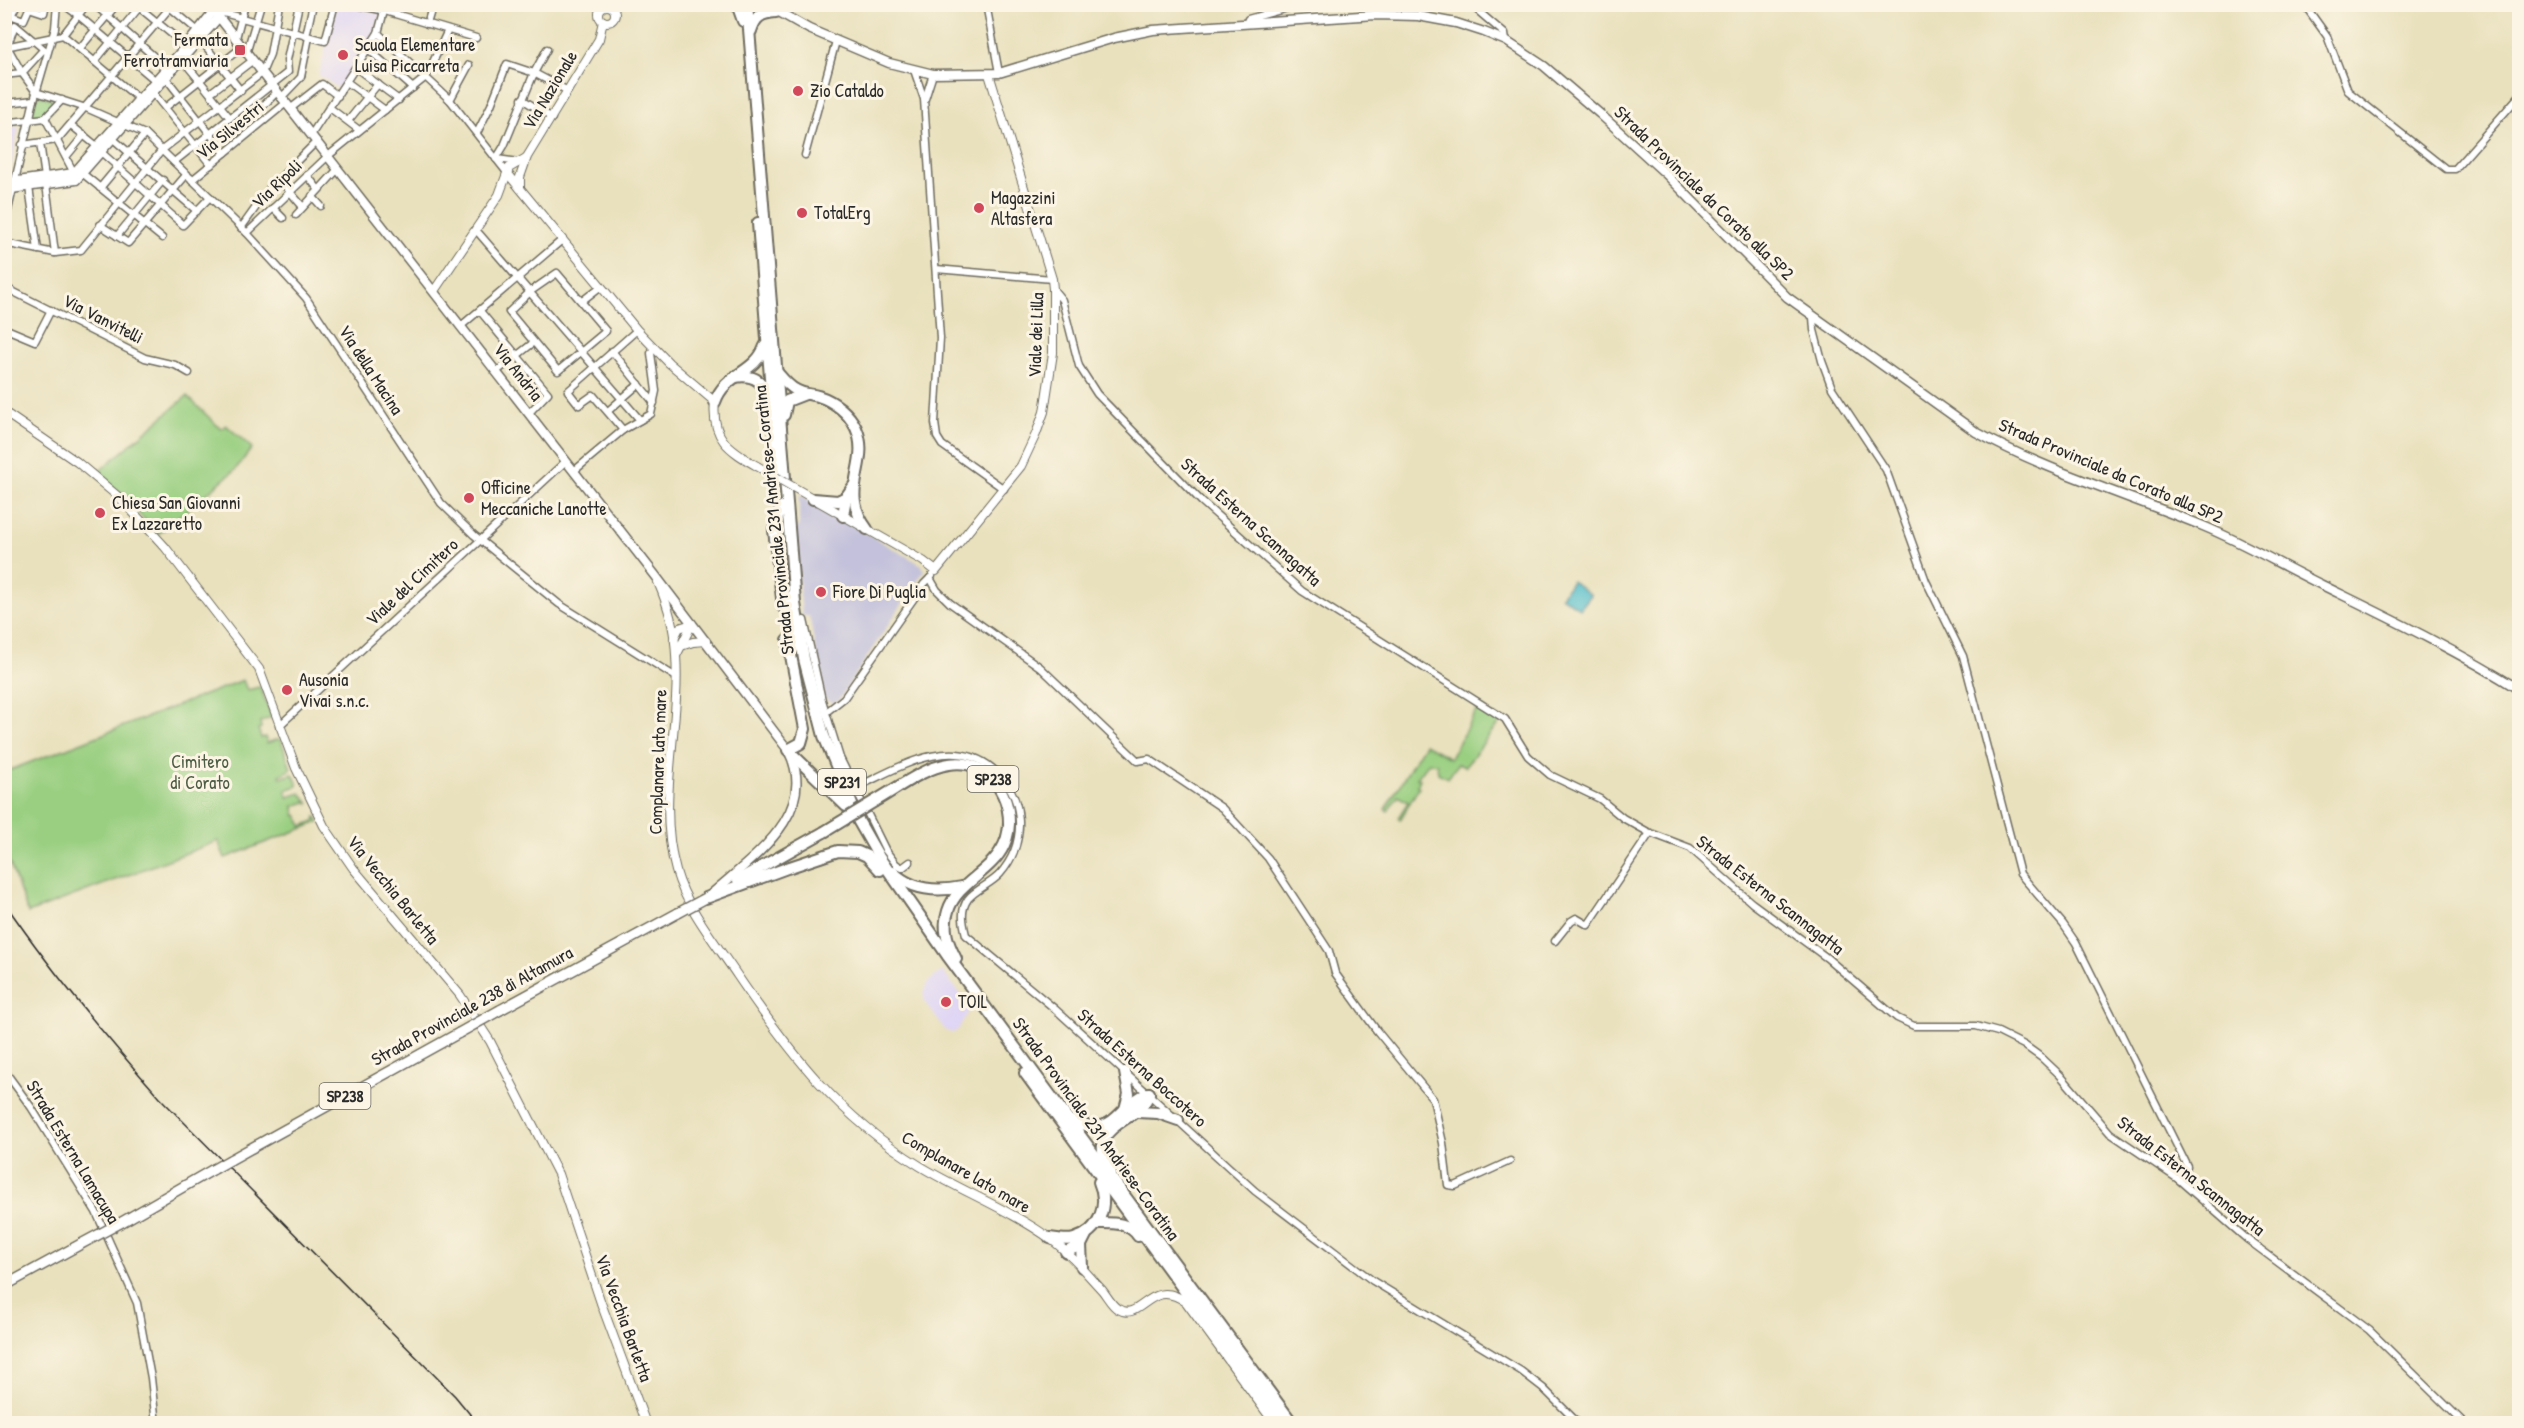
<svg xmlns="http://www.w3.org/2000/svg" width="2524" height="1428" font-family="'Patrick Hand',sans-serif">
	<rect width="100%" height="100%" fill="#fcf5e5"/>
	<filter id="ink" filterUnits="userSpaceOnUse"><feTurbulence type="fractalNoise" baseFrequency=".0167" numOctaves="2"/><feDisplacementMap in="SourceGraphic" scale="12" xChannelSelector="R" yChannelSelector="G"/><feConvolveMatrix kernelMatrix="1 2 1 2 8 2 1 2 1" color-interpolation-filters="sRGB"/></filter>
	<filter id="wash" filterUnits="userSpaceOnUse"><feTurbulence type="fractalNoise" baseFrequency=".008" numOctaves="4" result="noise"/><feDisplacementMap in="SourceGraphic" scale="24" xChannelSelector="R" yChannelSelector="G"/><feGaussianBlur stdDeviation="1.35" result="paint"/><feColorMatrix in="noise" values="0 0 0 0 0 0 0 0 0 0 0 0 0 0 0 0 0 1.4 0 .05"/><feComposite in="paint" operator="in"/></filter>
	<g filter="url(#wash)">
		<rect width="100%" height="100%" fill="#e9e1bd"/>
		<g fill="#dfd5f5">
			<polygon points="336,5 380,13 375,34 339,89 319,75"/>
			<polygon points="19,126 9,176 5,176 5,128"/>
			<polygon points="942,971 971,1007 958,1030 953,1033 946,1031 924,1001 924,991 927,983"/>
		</g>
		<polygon fill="#c3c1db" points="799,495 922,565 924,571 838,701 832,703 824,698 816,666 818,661 809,616 802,616 794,527 799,528"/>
		<g fill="#9acf81" stroke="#627d56" stroke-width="1.5">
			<polygon points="37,94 58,101 44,115 30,119"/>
			<polygon points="187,396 221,429 226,425 252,448 235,470 158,534 124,498 96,474"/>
			<polygon points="243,680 247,690 260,687 271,715 270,718 260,722 261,728 258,729 261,738 265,737 267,743 278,739 281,740 291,769 280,775 281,778 293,774 297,783 297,786 286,790 288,797 301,793 309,804 306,802 294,806 295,815 297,815 302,826 315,821 316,817 319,822 225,858 218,841 28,913 5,850 5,772"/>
			<polygon points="1479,706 1485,709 1485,713 1490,716 1494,715 1501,720 1465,767 1458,764 1448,778 1438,773 1437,764 1429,762 1417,778 1420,779 1417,786 1419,787 1400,820 1398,818 1408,802 1398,796 1388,811 1385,809 1425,744 1450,758"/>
		</g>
		<polygon fill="#51bdcb" stroke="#3e747b" stroke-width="1.5" points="1572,581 1591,595 1580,609 1561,596"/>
	</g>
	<g filter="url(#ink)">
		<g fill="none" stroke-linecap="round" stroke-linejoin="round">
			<defs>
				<g id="minor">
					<polyline points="63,4 78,15 156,81"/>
					<polyline points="94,4 167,68"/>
					<polyline points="135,4 186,46"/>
					<polyline points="166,4 198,31"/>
					<polyline points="353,4 385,11 476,38"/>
					<polyline points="590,4 603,7"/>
					<polyline points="986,4 999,73"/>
					<polyline points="1470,4 1505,34 1506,41"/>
					<polyline points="2304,4 2327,36 2348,91 2446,169 2455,169 2520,95"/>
					<polyline points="29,8 44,13 46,4"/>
					<polyline points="220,12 325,41 335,4"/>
					<polyline points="4,13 24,20 31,4"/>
					<polyline points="11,16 17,4"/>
					<polyline points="427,24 433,4"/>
					<polyline points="1246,24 1248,19 1302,4"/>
					<polyline points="378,33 450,100 508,174"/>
					<polyline points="63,35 139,99"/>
					<polyline points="63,35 87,4"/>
					<polyline points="306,36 313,4"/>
					<polyline points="236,38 245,4"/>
					<polyline points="200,39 241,91"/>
					<polyline points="4,41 22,73 36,92 86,108 145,134 247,233 306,298 441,503 474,535 559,604 676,677"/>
					<polyline points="5,47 63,35"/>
					<polyline points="7,47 15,25 46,51"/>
					<polyline points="80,48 117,4"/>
					<polyline points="368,49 413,88"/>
					<polyline points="246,54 261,4"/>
					<polyline points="182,59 230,118"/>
					<polyline points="95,61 142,4"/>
					<polyline points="356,68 399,100"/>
					<polyline points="914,70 924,99 940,338 935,423 937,437 942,445 1004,489"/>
					<polyline points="4,75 22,73 43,50"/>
					<polyline points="166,78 225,153"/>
					<polyline points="347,82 385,110"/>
					<polyline points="153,93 211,165"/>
					<polyline points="210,93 252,61"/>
					<polyline points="281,98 301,77 309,37"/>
					<polyline points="522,99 552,118"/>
					<polyline points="925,99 933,74"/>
					<polyline points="450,100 469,65"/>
					<polyline points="166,107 242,47"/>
					<polyline points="330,108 359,130"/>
					<polyline points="290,109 322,84 338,96"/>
					<polyline points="45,118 74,173"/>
					<polyline points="348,121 378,84"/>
					<polyline points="4,123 45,118 62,100"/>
					<polyline points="5,123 7,103 34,100"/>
					<polyline points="71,125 98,147"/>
					<polyline points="477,133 491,105 507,64 534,73 568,91"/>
					<polyline points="235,134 277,92"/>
					<polyline points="311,135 378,33 386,4"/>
					<polyline points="112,138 197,211"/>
					<polyline points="40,143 45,177"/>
					<polyline points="22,145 57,140 173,4"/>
					<polyline points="101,152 183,225 210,197"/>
					<polyline points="805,155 836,41"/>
					<polyline points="66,157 84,135"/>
					<polyline points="496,159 504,146 534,73 547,49"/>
					<polyline points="497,159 519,162"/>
					<polyline points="174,162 288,72 287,60 299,4"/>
					<polyline points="82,173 162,238"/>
					<polyline points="307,175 318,189"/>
					<polyline points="279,179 303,207"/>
					<polyline points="192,180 286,103"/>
					<polyline points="46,184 55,253"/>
					<polyline points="29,187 38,250"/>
					<polyline points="100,188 145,134"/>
					<polyline points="312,196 321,206"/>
					<polyline points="273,208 283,218"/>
					<polyline points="296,215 338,169"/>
					<polyline points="100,225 128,243 187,174"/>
					<polyline points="4,227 34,100 55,28 57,4"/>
					<polyline points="241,228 269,189 316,142"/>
					<polyline points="476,230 640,420"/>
					<polyline points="247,233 328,156 426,77 448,30"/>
					<polyline points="117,236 163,180"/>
					<polyline points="4,243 55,253 81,250 162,150 262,73 270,54 279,4"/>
					<polyline points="936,269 1052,279"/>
					<polygon points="557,273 606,331 558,371 509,312 531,291"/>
					<polyline points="4,287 145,358 175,365 189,373"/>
					<polyline points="1053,289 1062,300 1079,366 1097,394 1202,502 1302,591 1505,719 1528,756 1550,775 1600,799 1623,818 1648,832 1690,848 1752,903 1827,958 1897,1018 1914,1026 1976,1026 1998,1032 2024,1045 2042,1058 2060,1075 2110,1133 2178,1179 2248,1240 2369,1330 2465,1424"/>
					<polyline points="582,301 600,287"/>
					<polyline points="480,311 548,393 529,413"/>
					<polyline points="1813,317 1814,330 1822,361 1832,388 1886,470 1926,581 1963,656 2020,874 2063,924 2076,943 2187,1166 2184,1174 2178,1179"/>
					<polyline points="461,326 562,240"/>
					<polyline points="4,328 35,341 51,310"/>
					<polyline points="612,351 654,403"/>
					<polyline points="496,372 533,343"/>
					<polyline points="608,411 639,384"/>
					<polyline points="623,430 593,395 579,405 568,391 637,330"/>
					<polyline points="574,471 623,430 651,414 656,391 651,353 654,348"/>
					<polyline points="930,578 937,590 950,603 1040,667 1138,761 1149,759 1222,808 1268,858 1329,951 1335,973 1377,1031 1433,1099 1443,1143 1448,1185 1455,1186 1510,1161"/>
					<polyline points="804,620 822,700 840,758 886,851 896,864 902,868 910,862"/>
					<polyline points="825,713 844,698 924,584 932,576"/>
					<polyline points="279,726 566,461"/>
					<path d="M 855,788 C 896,769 950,734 992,768 C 1025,794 1028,842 1000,874 C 991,884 976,889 968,899 C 960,910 963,923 966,935 L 1055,1009 L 1255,1191 L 1373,1281 L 1521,1371 L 1543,1388 L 1579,1424"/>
					<polyline points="1555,941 1571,921 1576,918 1588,925 1650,833"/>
					<polyline points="4,1070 31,1107 96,1212 137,1303 151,1378 156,1424"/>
				</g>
				<g id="tertiary">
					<circle cx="607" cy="14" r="8"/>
					<path d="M 509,175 L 637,330 L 669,363 L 715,402 C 711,438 729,450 757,466"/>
					<polyline points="520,188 520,177 527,157 599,39 603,21"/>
					<polyline points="434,291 499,195 509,168 526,158"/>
					<polyline points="4,412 77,462 121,499 165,547 259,669 296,768 324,826 353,868 460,995 490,1041 558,1174 601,1303 646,1424"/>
					<polyline points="793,487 923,561 936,571 1021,466 1036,434 1044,412 1053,353 1053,289 1052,279 989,74"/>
					<path d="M 658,582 C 668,605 675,630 676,655 C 681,727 656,800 676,871 C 687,909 715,942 737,975 C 790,1053 838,1116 920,1166 C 963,1192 1011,1210 1052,1240 C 1071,1254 1086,1273 1102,1290 C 1107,1296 1112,1306 1118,1309 C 1142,1323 1150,1276 1186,1302 L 1275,1424"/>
					<polyline points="674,638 679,628 692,624"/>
					<polyline points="681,646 693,642 706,641"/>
					<polyline points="677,654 692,624"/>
				</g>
				<g id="secondary">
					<path d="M 765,4 L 809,29 L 889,63 L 933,74 L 999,73 L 1114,38 L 1153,30 L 1375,15 L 1418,16 L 1456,23 L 1484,32 L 1506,41 L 1544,66 L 1600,114 L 1666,174 L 1787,297 L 1976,432 C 2048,472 2128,495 2203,526 C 2244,543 2283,566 2322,585 C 2389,618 2456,650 2520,690"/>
					<path d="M 215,12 L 655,575 L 788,750 C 821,814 751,858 709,896"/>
					<polyline points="4,183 74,173 186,46 216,8"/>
					<polyline points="4,190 76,180 219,17 222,4"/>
				</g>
				<g id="primary">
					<polyline points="500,1010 678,913"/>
					<polyline points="230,1160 459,1033"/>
					<polyline points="122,1222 214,1169"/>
					<polyline points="4,1286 81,1244"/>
				</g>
				<g id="trunk">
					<polyline points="737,4 743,21"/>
					<polyline points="747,4 795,603 804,659 824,736 859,822 879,857 947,955 1293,1424"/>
					<path d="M 751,31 C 755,17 761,13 776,12"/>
					<polyline points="758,223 778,480"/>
					<path d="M 776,371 C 782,378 788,386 796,390 C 803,394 810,394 818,396 C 834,401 849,413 856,428 C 872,464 837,489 867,529"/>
					<path d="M 735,377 C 751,374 763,380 767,395"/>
					<path d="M 715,402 C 725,373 755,374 765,346"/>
					<polyline points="784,415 787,401 805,394"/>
					<polyline points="813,499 838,501 846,497"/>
					<polyline points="781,507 774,530 783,607"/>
					<polyline points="843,516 846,497 855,484"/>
					<polyline points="788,597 795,647"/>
					<polyline points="788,640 805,729 801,743 788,750 846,806"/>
					<path d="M 875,801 C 898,788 923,768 949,764 C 993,756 1021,809 1004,845 C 991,873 957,882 948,911 C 942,929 948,944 956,959"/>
					<path d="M 893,872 C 912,891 937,892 962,887"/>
					<polyline points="738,880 824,832"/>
					<polyline points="706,898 787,868 838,851 858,852 867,856 880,870"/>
					<polyline points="1125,1072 1129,1094 1125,1109"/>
					<polyline points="1025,1073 1282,1424"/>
					<polyline points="1137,1112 1158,1113 1178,1120"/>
					<path d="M 1069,1120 C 1120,1141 1113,1106 1149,1093"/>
					<path d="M 1111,1171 C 1081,1121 1141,1125 1149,1093"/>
					<path d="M 1098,1223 C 1113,1223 1129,1222 1138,1236"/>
					<path d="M 1050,1238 C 1057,1239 1067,1241 1074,1239 C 1100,1232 1109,1205 1099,1182"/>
					<polyline points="1066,1252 1081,1245"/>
					<polyline points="1082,1267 1081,1245 1087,1233"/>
				</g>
			</defs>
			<use href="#minor" stroke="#6e6b5e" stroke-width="9"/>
			<use href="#tertiary" stroke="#6e6b5e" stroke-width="10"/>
			<use href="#secondary" stroke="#6e6b5e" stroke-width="11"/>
			<use href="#primary" stroke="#6e6b5e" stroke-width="12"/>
			<use href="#trunk" stroke="#6e6b5e" stroke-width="14"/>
			<use href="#minor" stroke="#fff" stroke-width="6"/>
			<use href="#tertiary" stroke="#fff" stroke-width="8"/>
			<use href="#secondary" stroke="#fff" stroke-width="8"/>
			<use href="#primary" stroke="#fff" stroke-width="9"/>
			<use href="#trunk" stroke="#fff" stroke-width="10"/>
			<path stroke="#2b2b2b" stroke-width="1.5" d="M 4,902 C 51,971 104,1035 160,1098 L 455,1396 L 478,1424"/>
			<defs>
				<polyline id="tertiary-bridge" points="757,466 793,487"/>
				<g id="primary-bridge">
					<polyline points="678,913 706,898"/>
					<polyline points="459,1033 500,1010"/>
					<polyline points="214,1169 230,1160"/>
					<polyline points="81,1244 122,1222"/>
				</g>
				<polyline id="trunk-bridge" points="824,832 875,801"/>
			</defs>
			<use href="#tertiary-bridge" stroke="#6e6b5e" stroke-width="10" stroke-linecap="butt"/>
			<use href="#primary-bridge" stroke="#6e6b5e" stroke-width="12" stroke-linecap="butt"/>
			<use href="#trunk-bridge" stroke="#6e6b5e" stroke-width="14" stroke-linecap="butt"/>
			<use href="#tertiary-bridge" stroke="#fff" stroke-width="8"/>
			<use href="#primary-bridge" stroke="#fff" stroke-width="9"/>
			<use href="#trunk-bridge" stroke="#fff" stroke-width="10"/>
		</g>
	</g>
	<g fill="#d1495b" stroke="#fcf5e5" stroke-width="2">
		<rect x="234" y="44" width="12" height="12" rx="3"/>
		<circle cx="343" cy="55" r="6"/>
		<circle cx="798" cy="91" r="6"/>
		<circle cx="979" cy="208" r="6"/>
		<circle cx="802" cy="213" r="6"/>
		<circle cx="469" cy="498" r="6"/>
		<circle cx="100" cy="513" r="6"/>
		<circle cx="821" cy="592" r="6"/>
		<circle cx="287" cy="690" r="6"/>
		<circle cx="946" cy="1002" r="6"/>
	</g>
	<g text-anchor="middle" stroke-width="6" stroke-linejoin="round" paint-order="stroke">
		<g fill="#fcf5e5" stroke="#6a6863" stroke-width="1.5">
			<rect x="967.5" y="766" width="51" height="26" rx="4.5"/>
			<rect x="818" y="769" width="48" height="26" rx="4.5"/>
			<rect x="319.5" y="1083" width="51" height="26" rx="4.5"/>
		</g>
		<g font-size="16" font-weight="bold" fill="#2b2b2b">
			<text x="993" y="785">SP238</text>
			<text x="842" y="788">SP231</text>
			<text x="345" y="1102">SP238</text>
		</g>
		<g font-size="18" fill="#2b2b2b" stroke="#fcf5e5" text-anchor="start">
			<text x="228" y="46" text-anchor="end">Fermata<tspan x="228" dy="21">Ferrotramviaria</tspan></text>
			<text x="355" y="51">Scuola Elementare<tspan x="355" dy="21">Luisa Piccarreta</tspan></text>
			<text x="810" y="97">Zio Cataldo</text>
			<text x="991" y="204">Magazzini<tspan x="991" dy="21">Altasfera</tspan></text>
			<text x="814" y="219">TotalErg</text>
			<text x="481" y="494">Officine<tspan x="481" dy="21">Meccaniche Lanotte</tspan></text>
			<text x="112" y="509">Chiesa San Giovanni<tspan x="112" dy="21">Ex Lazzaretto</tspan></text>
			<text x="833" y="598">Fiore Di Puglia</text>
			<text x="299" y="686">Ausonia<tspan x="299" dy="21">Vivai s.n.c.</tspan></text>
			<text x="958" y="1008">TOIL</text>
		</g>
		<g font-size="18" fill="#2b2b2b" stroke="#fcf5e5">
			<text transform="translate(550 90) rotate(-59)" y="6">Via Nazionale</text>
			<text transform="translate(230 130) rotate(-39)" y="6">Via Silvestri</text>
			<text transform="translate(277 184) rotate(-44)" y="6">Via Ripoli</text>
			<text transform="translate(1704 193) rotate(44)" y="6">Strada Provinciale da Corato alla SP2</text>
			<text transform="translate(103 319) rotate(27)" y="6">Via Vanvitelli</text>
			<text transform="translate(1036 335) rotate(-88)" y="6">Viale dei Lilla</text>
			<text transform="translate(371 370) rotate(57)" y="6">Via della Macina</text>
			<text transform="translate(518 372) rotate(52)" y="6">Via Andria</text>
			<text transform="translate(2111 471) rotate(23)" y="6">Strada Provinciale da Corato alla SP2</text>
			<text transform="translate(774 520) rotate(-96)" y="6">Strada Provinciale 231 Andriese-Coratina</text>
			<text transform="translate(1251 522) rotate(42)" y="6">Strada Esterna Scannagatta</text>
			<text transform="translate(412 582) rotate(-43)" y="6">Viale del Cimitero</text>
			<text transform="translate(658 762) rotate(-88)" y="6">Complanare lato mare</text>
			<text transform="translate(393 890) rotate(51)" y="6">Via Vecchia Barletta</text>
			<text transform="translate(1770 895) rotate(38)" y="6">Strada Esterna Scannagatta</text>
			<text transform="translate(472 1006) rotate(-29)" y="6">Strada Provinciale 238 di Altamura</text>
			<text transform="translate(1142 1068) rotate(42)" y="6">Strada Esterna Boccotero</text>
			<text transform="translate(1096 1129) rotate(54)" y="6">Strada Provinciale 231 Andriese-Coratina</text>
			<text transform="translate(73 1152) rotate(59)" y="6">Strada Esterna Lamacupa</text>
			<text transform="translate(966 1172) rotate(30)" y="6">Complanare lato mare</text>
			<text transform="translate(2191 1176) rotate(38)" y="6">Strada Esterna Scannagatta</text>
			<text transform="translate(624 1318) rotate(70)" y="6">Via Vecchia Barletta</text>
		</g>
		<g font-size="18" fill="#4c5c45" stroke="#fcf5e5">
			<text x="200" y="768">Cimitero<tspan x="200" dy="21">di Corato</tspan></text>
		</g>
	</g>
	<rect width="2524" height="1428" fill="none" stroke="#fcf5e5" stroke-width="24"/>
</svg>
